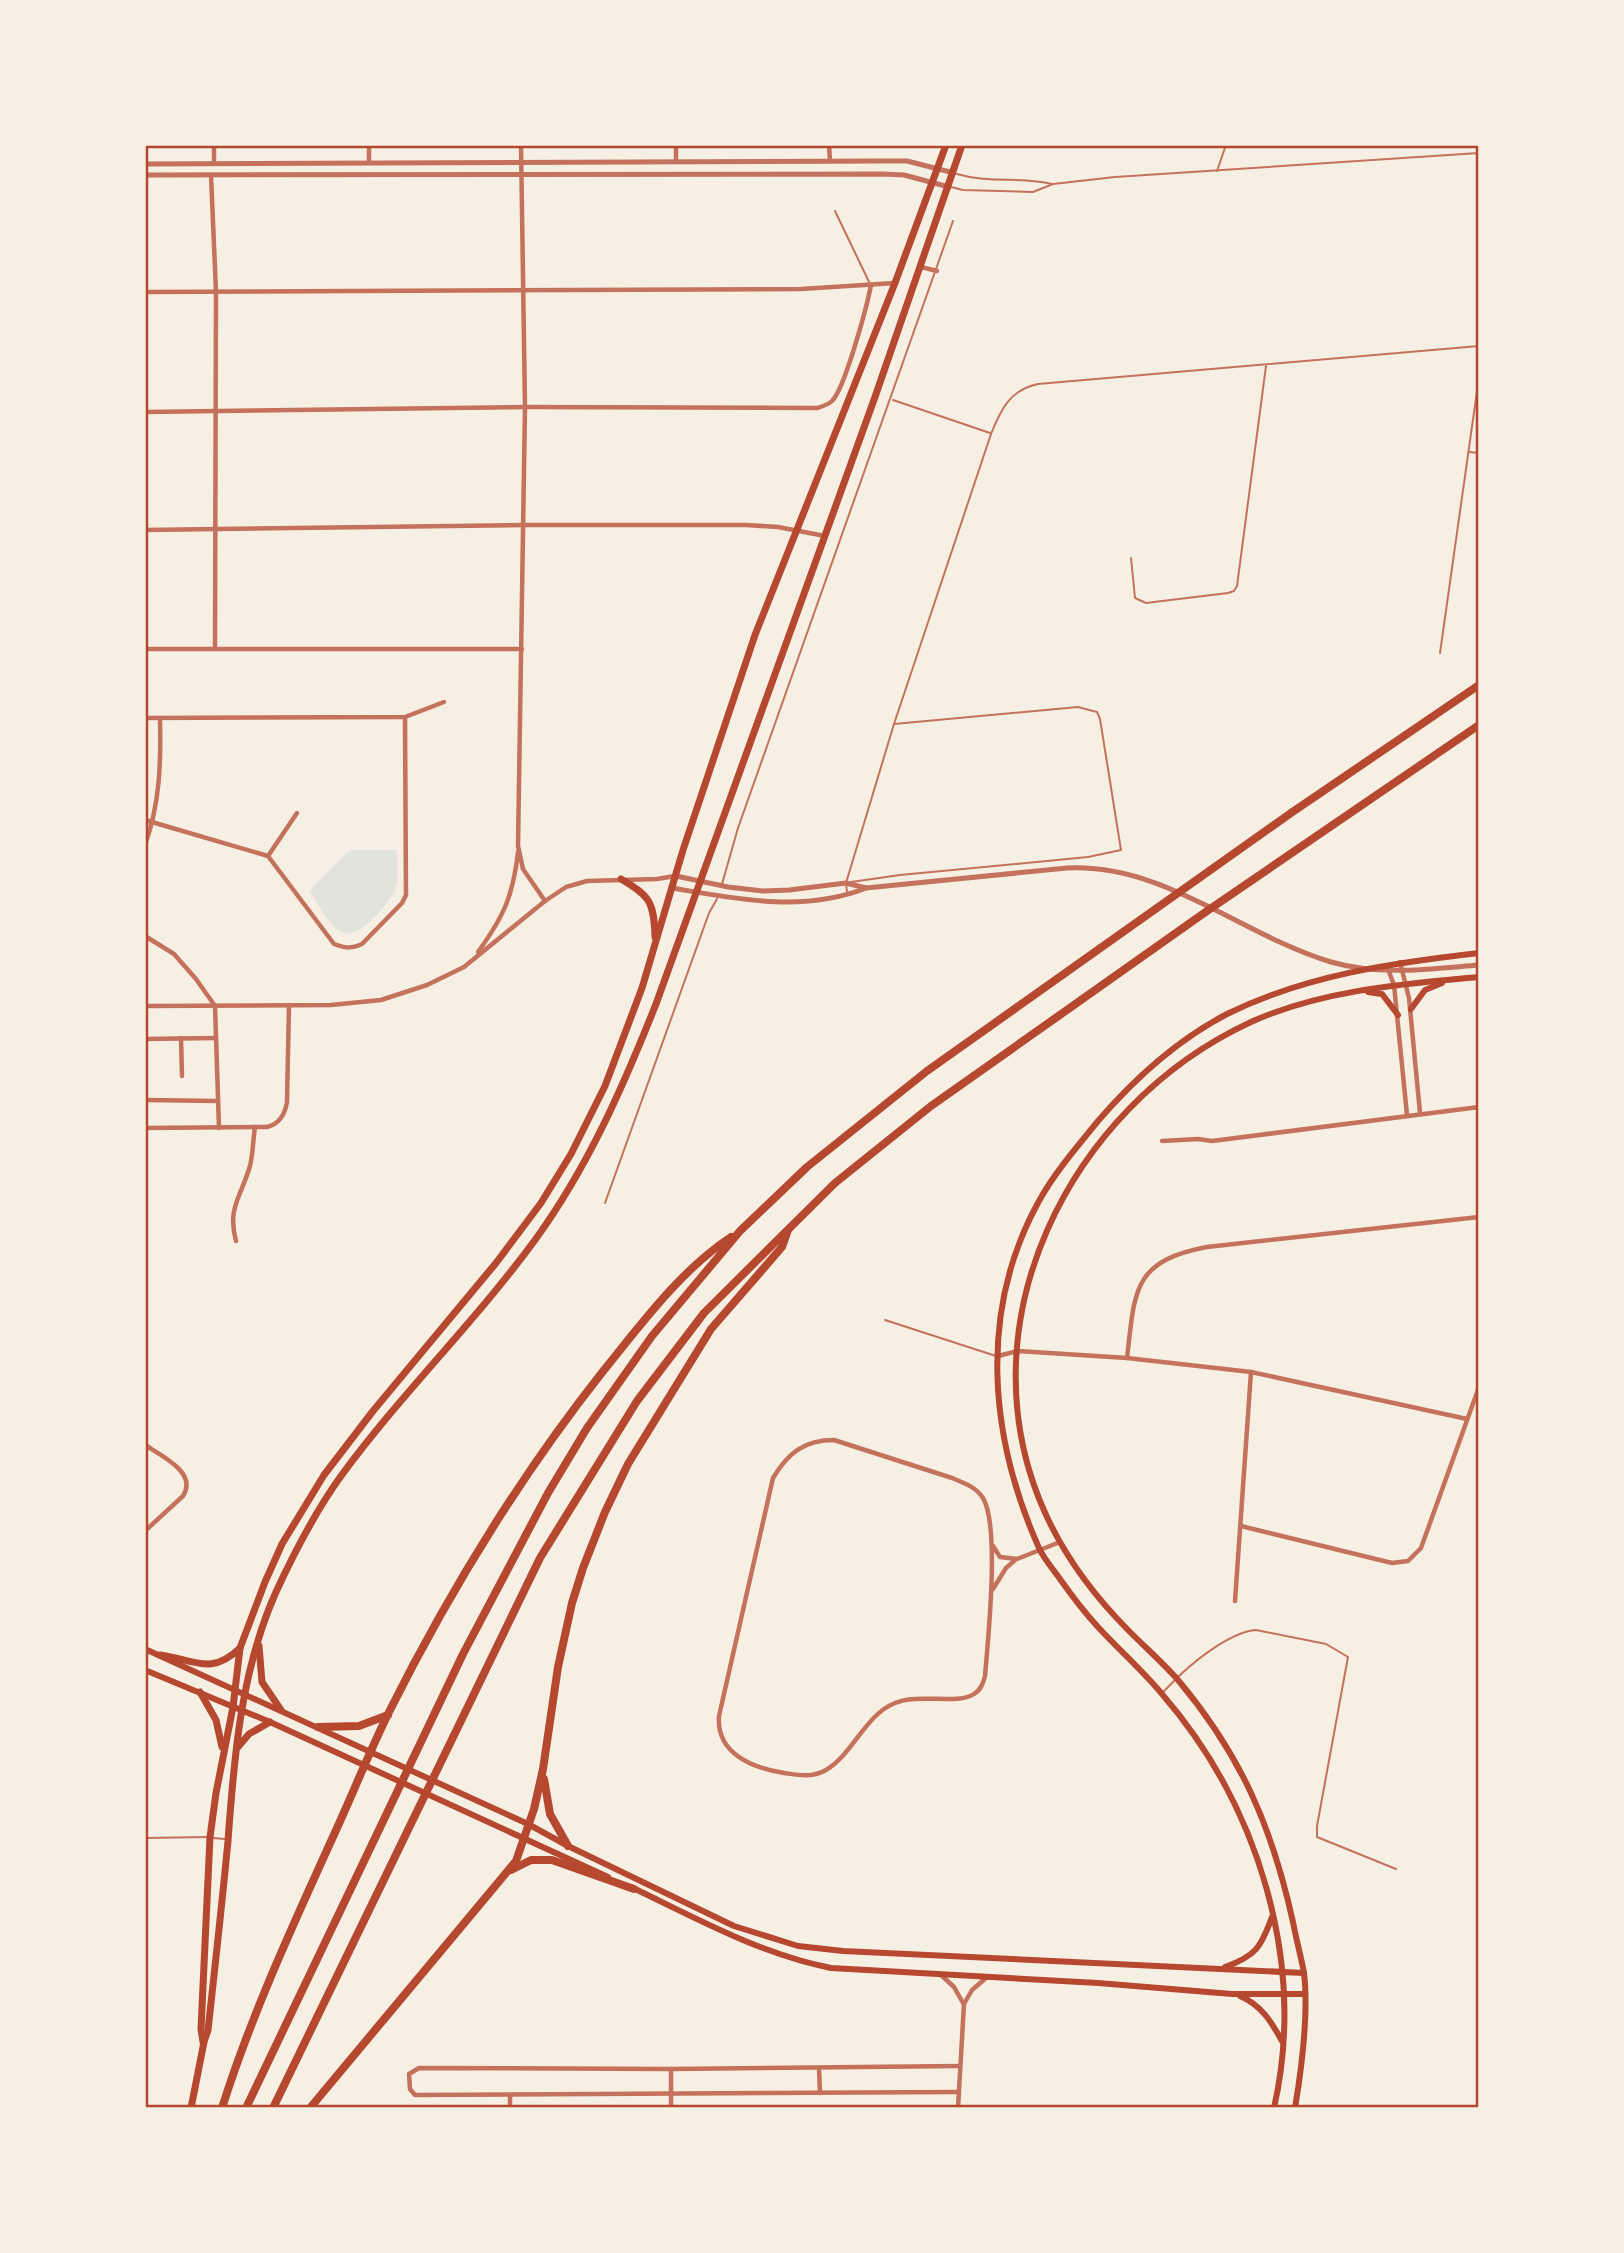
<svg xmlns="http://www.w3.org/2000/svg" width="1624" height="2253" font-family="'Work Sans',sans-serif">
	<rect width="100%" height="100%" fill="#f6efe4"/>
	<path fill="#e2e4dc" d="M 350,850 L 397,850 C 397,861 399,873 397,884 C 394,899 360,939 344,933 C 329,928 318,903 309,891 Z"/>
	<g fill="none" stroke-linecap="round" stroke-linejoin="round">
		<g stroke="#c5725c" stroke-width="2">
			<polyline points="1217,171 1226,145"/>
			<path d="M 957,174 C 990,184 1020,176 1052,184"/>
			<polyline points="951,187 963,190 1033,192 1053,184 1115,177 1479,153"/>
			<polyline points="835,211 870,284"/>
			<polyline points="893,400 990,433"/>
			<polyline points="1469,452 1479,453"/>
			<polyline points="1131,558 1135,598 1146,603 1228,593 1234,591 1237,586 1266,366"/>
			<polyline points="1440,653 1479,377"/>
			<polyline points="851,882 900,875 1088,857 1121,850 1100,719 1097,712 1078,707 894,724"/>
			<polyline points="722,884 738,828 953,221"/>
			<path d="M 847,892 L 846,883 L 894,724 L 991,434 C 1001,409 1010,390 1038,384 L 1479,346"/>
			<polyline points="605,1203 709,913 717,899"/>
			<polyline points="885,1320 996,1356"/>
			<path d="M 1179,1676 C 1197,1659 1231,1632 1256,1630 L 1326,1644 L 1348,1657 L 1317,1826 L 1317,1837 L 1396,1869"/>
			<polyline points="1164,1691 1175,1680"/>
			<polyline points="145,1838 207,1837"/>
			<polyline points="213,1838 225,1839"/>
		</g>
		<g stroke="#c5725c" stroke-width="4.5">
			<polyline points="214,145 214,163"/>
			<polyline points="369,145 369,161"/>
			<polyline points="521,145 525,407 518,846 523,869 545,901"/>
			<polyline points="676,145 676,161"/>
			<polyline points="829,145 830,161"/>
			<polyline points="211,175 216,292 215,648"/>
			<polyline points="921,267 937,271"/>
			<polyline points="145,292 801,289 895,283"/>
			<path d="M 145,412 L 525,407 L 817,408 C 823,406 828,405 832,401 C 845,388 867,306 871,285"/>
			<polyline points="145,530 524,525 746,525 778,527 825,536"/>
			<polyline points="145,649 522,649"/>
			<polyline points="145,718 405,717 444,702"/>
			<path d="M 145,820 L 268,856 L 334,944 C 344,948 351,949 362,944 L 402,903 L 406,895 L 405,717"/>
			<path d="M 145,845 C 160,803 161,763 160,719"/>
			<polyline points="268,856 297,813"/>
			<polyline points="145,936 174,954 196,979 215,1006 219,1128"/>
			<path d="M 478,952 C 504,916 513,896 518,852"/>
			<polyline points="1400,962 1409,998 1420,1113"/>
			<polyline points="1388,969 1394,985 1407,1115"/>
			<polyline points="145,1006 331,1005 381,1000 427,985 464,967 545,901 566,887 587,881 657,879 675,876"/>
			<polyline points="181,1038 182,1076"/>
			<polyline points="145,1039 216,1038"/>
			<polyline points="145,1100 218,1101"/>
			<path d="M 145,1128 L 267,1127 C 280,1124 285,1114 287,1102 L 289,1005"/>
			<polyline points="1162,1141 1198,1139 1212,1141 1479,1107"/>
			<path d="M 236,1241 C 227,1208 241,1197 250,1166 C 253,1154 253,1140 255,1127"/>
			<polyline points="998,1356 1018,1351 1127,1358 1251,1372 1467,1419"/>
			<path d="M 1127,1358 C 1135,1291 1132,1261 1207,1247 L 1479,1217"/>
			<path d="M 834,1440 L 952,1478 C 964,1483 976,1487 983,1498 C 1000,1527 988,1639 985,1676 C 983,1683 981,1690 974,1694 C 958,1705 918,1693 895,1703 C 865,1715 853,1754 826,1770 C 812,1778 799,1775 784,1773 C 753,1768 716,1754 719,1716 L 773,1478 C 788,1453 804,1440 834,1440 Z"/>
			<path d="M 145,1445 C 162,1456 198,1473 183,1496 L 145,1531"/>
			<polyline points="1241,1526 1392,1563 1408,1561 1421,1548 1479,1387"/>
			<polyline points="993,1546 1000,1557 1017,1559 1060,1542"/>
			<polyline points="993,1589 1006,1568 1015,1560"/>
			<polyline points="1235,1601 1251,1372"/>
			<polyline points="941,1975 954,1987 963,2003"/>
			<polyline points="819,2068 820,2093"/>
			<polyline points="671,2069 671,2108"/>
			<polyline points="958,2092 415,2095 410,2089 409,2074 419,2068 671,2069 960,2066"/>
			<polyline points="510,2095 510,2108"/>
			<polyline points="958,2108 964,2004 972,1990 986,1978"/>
		</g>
		<g stroke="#c5725c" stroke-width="5">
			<polyline points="145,164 882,161 907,161 954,173"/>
			<polyline points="145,175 883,174 904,175 949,187"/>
			<polyline points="676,876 728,887 763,891 789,890 846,883 866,888"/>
			<path d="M 672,888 C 736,899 804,913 866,888 L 1067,868 C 1164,863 1241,935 1331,962 C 1380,976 1429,969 1479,965"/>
		</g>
		<g stroke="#b5482f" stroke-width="6">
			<polyline points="1368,992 1382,994 1398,1015"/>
			<polyline points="1411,1009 1425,990 1442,983"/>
			<polyline points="145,1649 528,1824 568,1846 734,1926 798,1946 843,1951 1304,1973"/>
			<polyline points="145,1670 270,1722 608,1877"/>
			<path d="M 631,1887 C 696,1918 760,1954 831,1968 L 1098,1983 L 1232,1994 L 1304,1994"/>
			<path d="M 1225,1967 C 1256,1956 1261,1947 1272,1917"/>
			<path d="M 1240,1996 C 1261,2005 1271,2021 1282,2041"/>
			<path d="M 1274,2108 C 1307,1962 1258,1805 1162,1694 C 1142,1670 1119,1650 1098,1627 C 1084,1612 1072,1596 1060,1579 C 1053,1569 1044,1559 1039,1548 C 989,1436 978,1311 1039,1201 C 1055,1172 1077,1147 1098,1121 C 1135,1078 1177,1040 1227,1014 C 1306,975 1392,963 1479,953"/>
			<path d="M 1295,2108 C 1302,2066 1309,2015 1304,1973 C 1301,1956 1296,1939 1293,1922 C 1272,1827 1241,1755 1178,1680 C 1163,1663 1146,1648 1130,1632 C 1097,1599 1067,1560 1047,1517 C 958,1327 1069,1106 1251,1022 C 1322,990 1403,984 1479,977"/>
		</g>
		<g stroke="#b5482f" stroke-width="7">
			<path d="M 621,879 C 650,896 654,902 655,937"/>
			<polyline points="259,1646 262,1682 281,1710"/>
			<path d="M 160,1655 C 195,1660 211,1676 240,1648"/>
			<polyline points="200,1692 216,1720 222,1747"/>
			<polyline points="238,1747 249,1734 270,1722"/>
			<polyline points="203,2042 201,2029 210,1837 216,1793 233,1707 240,1648 265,1582 282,1544 324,1475 373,1411 496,1263 541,1203 571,1154 605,1086 642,988 683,850 755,635 895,283 946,145"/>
			<path d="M 191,2108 L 204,2042 L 208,2030 C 215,1967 222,1904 228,1841 C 234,1757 241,1670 276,1592 C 294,1553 315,1512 341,1476 C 401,1394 475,1322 535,1240 C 588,1167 623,1087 656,1004 L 875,397 L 962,145"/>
		</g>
		<g stroke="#b5482f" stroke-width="8">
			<polyline points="318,1727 359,1726 388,1715"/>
			<polyline points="544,1779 550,1814 568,1846"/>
			<polyline points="511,1870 531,1860 552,1860 634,1889"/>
			<path d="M 222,2108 C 251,2016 292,1927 332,1839 C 351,1798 368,1755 388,1714 C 449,1592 520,1476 604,1370 C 642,1323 681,1270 731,1237"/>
			<polyline points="246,2108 463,1654 548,1493 587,1428 652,1336 740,1231 807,1167 927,1071 1291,813 1479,685"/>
			<polyline points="273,2108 540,1558 637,1401 704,1313 835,1183 931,1106 1207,911 1479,725"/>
			<polyline points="310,2108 516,1861 534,1809 543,1769 558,1667 572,1603 583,1568 605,1512 628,1464 711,1329 782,1247 788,1230"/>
		</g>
	</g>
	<rect width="1624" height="2253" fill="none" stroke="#f6efe4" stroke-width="294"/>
	<rect x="147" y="147" width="1330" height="1959" fill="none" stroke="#b5482f" stroke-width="2.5"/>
</svg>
